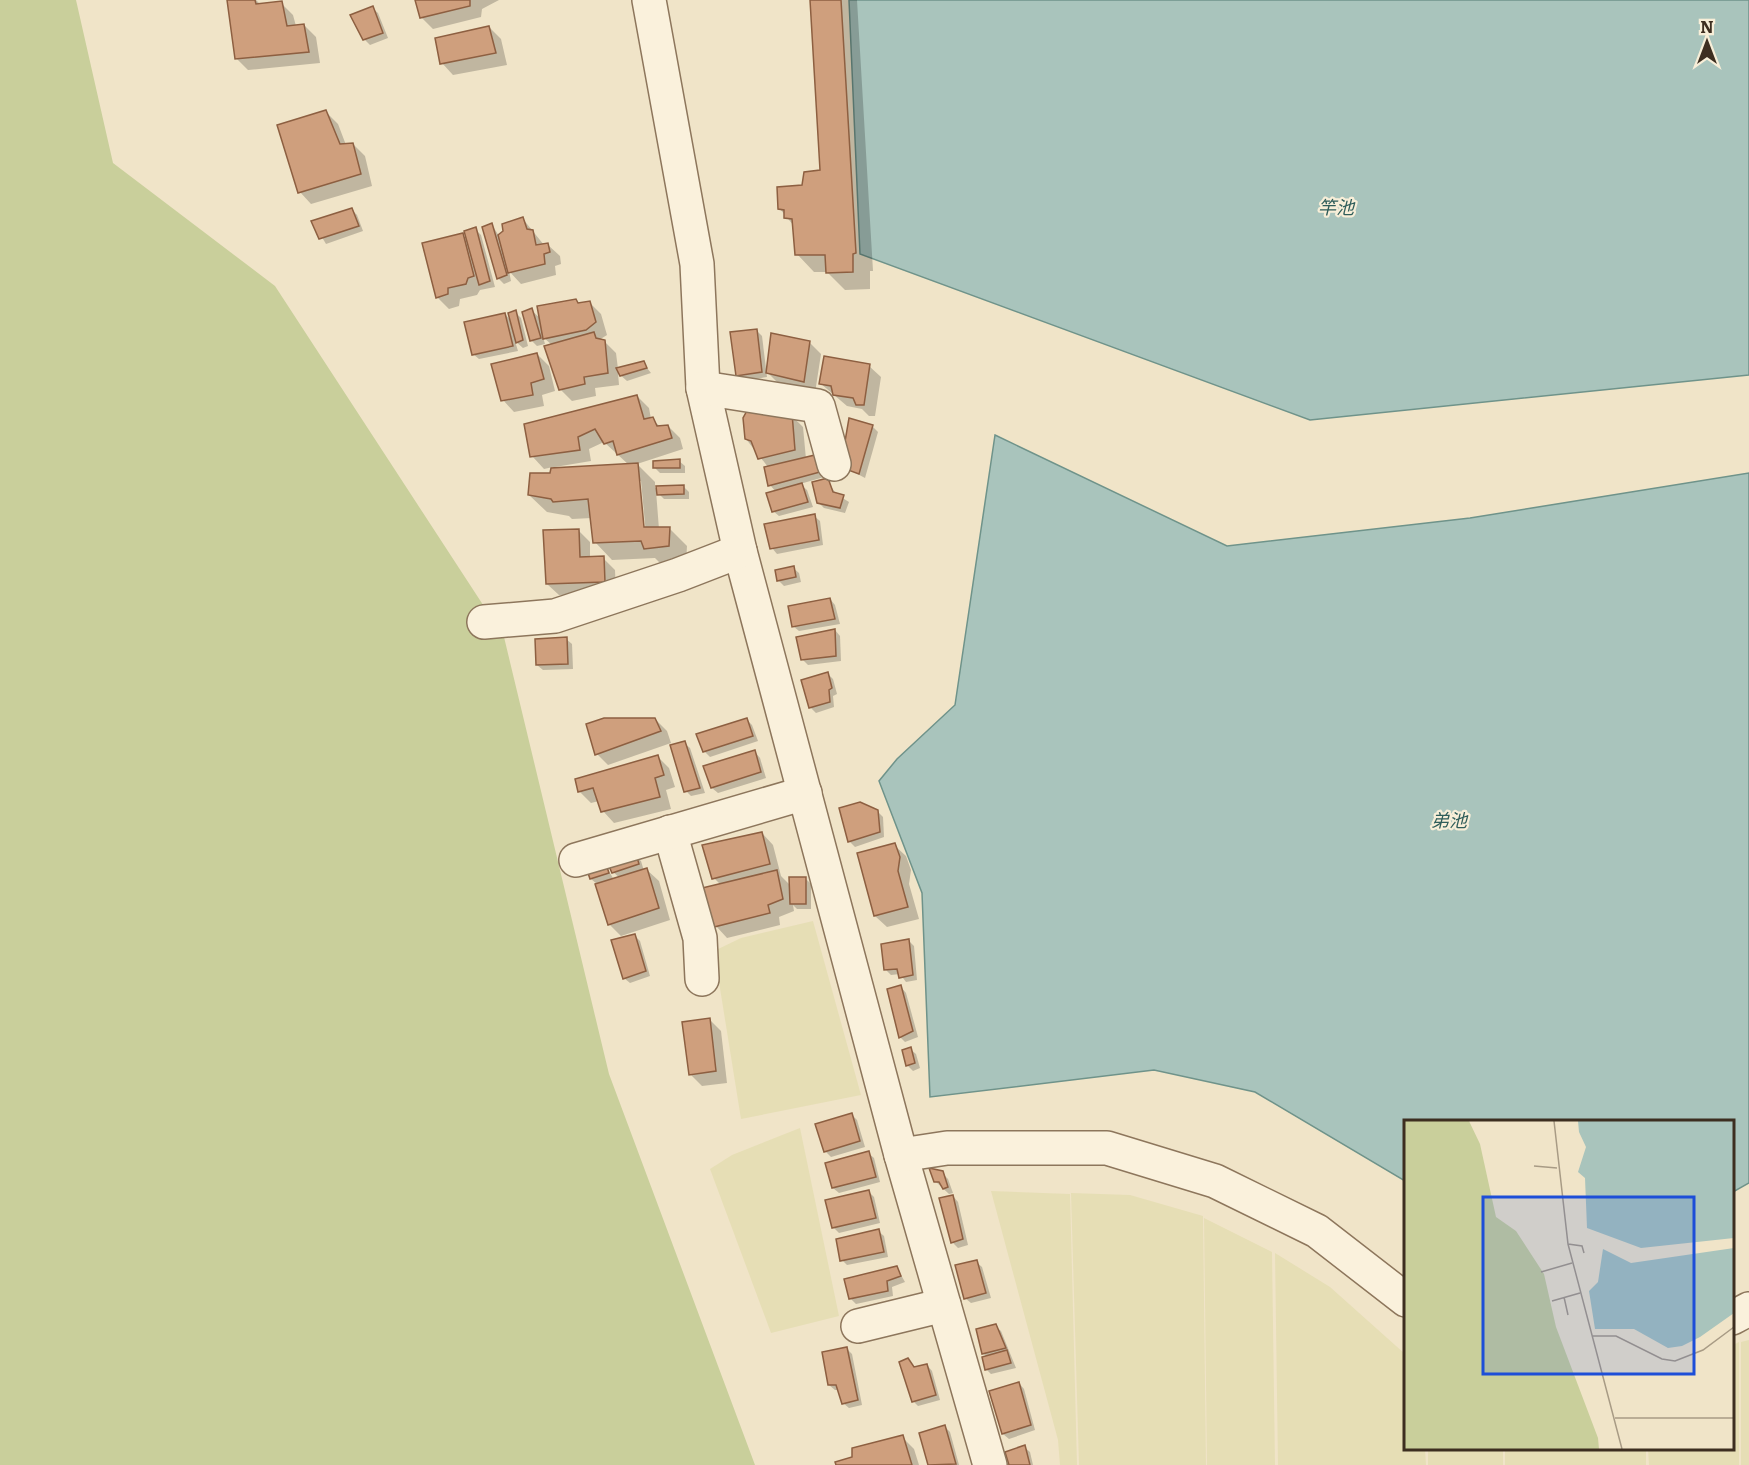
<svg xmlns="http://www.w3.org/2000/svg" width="1749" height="1465" font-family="Literata,'Noto Sans JP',serif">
	<rect width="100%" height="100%" fill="#f0e4c8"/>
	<g fill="#e6deb5">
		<polygon points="813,921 861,1095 741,1119 714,951 741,938"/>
		<polygon points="800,1128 839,1316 771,1333 710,1169 732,1155"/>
		<polygon points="991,1191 1070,1194 1077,1465 1060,1465 1058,1440"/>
		<polygon points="1071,1193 1130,1195 1203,1216 1206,1465 1079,1465"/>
		<polygon points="1204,1218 1272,1252 1275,1465 1207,1465"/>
		<polygon points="1275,1253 1330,1287 1405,1354 1406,1448 1425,1449 1426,1465 1278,1465"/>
		<polygon points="1749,1340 1749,1465 1741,1465 1741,1342"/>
		<polygon points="1739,1342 1739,1465 1649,1465 1648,1449 1732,1448 1733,1345"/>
		<rect x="1428" y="1449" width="75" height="16"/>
		<rect x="1505" y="1449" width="141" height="16"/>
	</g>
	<polygon fill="#c9cf9b" points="0,0 76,0 113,163 275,286 504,637 609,1074 755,1465 0,1465"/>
	<g fill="#a9c4bc" stroke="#6f938a" stroke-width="1.5">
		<polygon points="849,0 1749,0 1749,375 1310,420 860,254"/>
		<polygon points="995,435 1227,546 1470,518 1749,473 1749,1183 1733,1192 1732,1122 1406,1122 1405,1181 1255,1092 1154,1070 930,1097 922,893 879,781 897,759 955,705"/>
	</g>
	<g fill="#0003" fill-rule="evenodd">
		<polygon points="229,0 256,0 261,5 281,3 293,15 296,26 304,25 316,37 320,63 248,70 236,58"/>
		<polygon points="417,0 499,0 482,9 481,17 433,29 421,17"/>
		<polygon points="812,0 857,0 873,271 870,271 870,289 845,290 827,272 814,272 797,254 794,226 780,209 821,172"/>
		<polygon points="372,8 378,13 388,38 370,45 364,39"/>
		<polygon points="489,27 501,39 507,65 453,75 442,63"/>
		<polygon points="326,112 338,124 346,145 353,144 365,156 372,186 311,204 300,192"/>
		<polygon points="352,210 357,215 363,231 326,244 313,222"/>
		<polygon points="523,219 544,245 548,245 560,256 561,264 555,266 556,275 521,284 509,271 511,281 504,284 498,278 492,225 499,236"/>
		<polygon points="475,229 481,235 495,287 480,290 477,295 460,299 459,306 449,309 437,297 462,234 468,241"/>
		<polygon points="575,301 579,304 589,302 601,314 607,335 599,340 604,341 616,353 618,369 643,363 651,373 627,381 618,373 619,385 595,388 596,396 572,401 561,390 552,345 543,337 545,344 537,346 531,340 531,310 540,318 538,310"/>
		<polygon points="515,312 521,318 528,346 523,348 515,341 518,351 479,359 473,354 505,314 511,321"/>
		<polygon points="757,331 762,336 767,377 743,381 737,376"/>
		<polygon points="809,342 821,354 815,393 779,384 767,372"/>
		<polygon points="537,354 549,366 555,391 542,395 544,406 514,412 503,400"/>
		<polygon points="869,366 881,377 875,416 869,416 862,409 847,406 820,383"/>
		<path d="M 637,396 L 649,408 L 651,419 L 661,427 L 668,426 L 680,438 L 683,449 L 637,464 L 655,482 L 655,488 L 683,486 L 689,492 L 689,499 L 664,499 L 656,491 L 659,529 L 670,529 L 687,546 L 686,563 L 663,566 L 655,558 L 612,560 L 595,542 L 592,518 L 572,519 L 569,516 L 547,512 L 529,495 L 551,475 L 553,467 L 544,469 L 533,457 L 526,425 ZM 604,442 L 629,465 L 555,469 L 555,467 L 591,461 L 589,449 ZM 638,481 L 641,481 L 646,534 L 643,534 Z"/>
		<polygon points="791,415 803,427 806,459 820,462 824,477 800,484 807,490 813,507 779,516 773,511 776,492 770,485 768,467 746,439"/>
		<polygon points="872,426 878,432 865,478 850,470"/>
		<polygon points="679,461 685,466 685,473 660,473 654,467"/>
		<polygon points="827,480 836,494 849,502 845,513 824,508 818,502"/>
		<polygon points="814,516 820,521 823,545 777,554 772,548"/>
		<polygon points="578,530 590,542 590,558 603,558 615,570 616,593 559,595 547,584"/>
		<polygon points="793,568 799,573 801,582 784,586 779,581"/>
		<polygon points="830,599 835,605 840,624 799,631 793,626"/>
		<polygon points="835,630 840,636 841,661 808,665 802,659"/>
		<polygon points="566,639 572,644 573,669 543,670 537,665"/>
		<polygon points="828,674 833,679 837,694 833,696 834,707 816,713 810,707"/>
		<polygon points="655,719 667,731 671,743 608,765 597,754"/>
		<polygon points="746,719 752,725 758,741 710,757 704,751"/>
		<polygon points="684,743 690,748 705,793 691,796 686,791"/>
		<polygon points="755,752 760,758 766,778 718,793 712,788"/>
		<polygon points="657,756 669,768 675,787 666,790 671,809 614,823 603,811 599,801 591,803 579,791"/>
		<polygon points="877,811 883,817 884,837 855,847 849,841"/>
		<polygon points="762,833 773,845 781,876 791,886 805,878 811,884 811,909 797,909 793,905 794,911 779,917 780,925 727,938 716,926 721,885 714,878"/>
		<polygon points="894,845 906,856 911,870 909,884 919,919 887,927 875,916"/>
		<polygon points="635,856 641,861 644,871 647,870 659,881 670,920 621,936 609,924 597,884 591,879 606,866 614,880 620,878 613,872"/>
		<polygon points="635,936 640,941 650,976 630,983 624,978"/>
		<polygon points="908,940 914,946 917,980 906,982 900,974 891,975 886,970"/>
		<polygon points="901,987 906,993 918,1037 905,1042 900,1037"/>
		<polygon points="710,1020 721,1031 727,1083 702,1086 690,1074"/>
		<polygon points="910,1049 916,1054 920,1068 913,1071 907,1065"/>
		<polygon points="851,1114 857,1120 865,1147 831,1157 825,1151"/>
		<polygon points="868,1153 874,1158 880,1182 839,1193 833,1188"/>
		<polygon points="942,1173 948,1179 953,1193 949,1194 935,1181"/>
		<polygon points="868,1191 874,1197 880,1223 839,1233 834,1228 827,1201"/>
		<polygon points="953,1196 958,1202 968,1245 958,1248 952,1242"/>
		<polygon points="878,1231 884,1236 888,1257 847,1265 842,1260"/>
		<polygon points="976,1262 982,1267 991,1298 971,1303 965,1298"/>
		<polygon points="897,1268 905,1282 892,1287 893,1296 856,1304 851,1299"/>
		<polygon points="995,1326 1001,1331 1016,1368 991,1374 986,1369 987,1357 983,1353"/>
		<polygon points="847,1349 852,1354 862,1405 849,1408 843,1403 839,1390 835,1390 829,1385"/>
		<polygon points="927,1365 932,1371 940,1400 918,1406 913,1401"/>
		<polygon points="1019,1383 1024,1389 1035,1430 1009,1439 1003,1434 991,1392"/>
		<polygon points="944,1426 950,1432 959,1465 930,1465 921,1434"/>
		<polygon points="902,1437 914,1449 919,1465 837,1465"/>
		<polygon points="1024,1447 1030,1452 1033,1465 1011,1465"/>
	</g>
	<g fill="#cf9f7d" stroke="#8d5f41" stroke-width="1.5">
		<polygon points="227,0 255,0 256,4 282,1 287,26 304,24 309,52 235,59"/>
		<polygon points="415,0 470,0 470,6 420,18"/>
		<polygon points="810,0 841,0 856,253 853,254 853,272 826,273 825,255 795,255 792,219 784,218 784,210 778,209 777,187 802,185 804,172 820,170"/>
		<polygon points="373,6 383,33 363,40 350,15"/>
		<polygon points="489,26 496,53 440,64 435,38"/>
		<polygon points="326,110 340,144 353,143 361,174 298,193 277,125"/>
		<polygon points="352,208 359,226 319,239 311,221"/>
		<polygon points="523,217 527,229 533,230 536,245 548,243 550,252 544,254 545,264 508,273 498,235 503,231 502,224"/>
		<polygon points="492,223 507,275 497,279 482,227"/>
		<polygon points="476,227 490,281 479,285 464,231"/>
		<polygon points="463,233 474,276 468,278 466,284 448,288 448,294 436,298 422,243"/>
		<polygon points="576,299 578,303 590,301 596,322 586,330 543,339 537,306"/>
		<polygon points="532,308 541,338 530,341 522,312"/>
		<polygon points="516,310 523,340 516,343 508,313"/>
		<polygon points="505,313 513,346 472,355 464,322"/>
		<polygon points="757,329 762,372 736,376 730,332"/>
		<polygon points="594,332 596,338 605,340 608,373 584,377 585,384 559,390 544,346"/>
		<polygon points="771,333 810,341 804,382 766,373"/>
		<polygon points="537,353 544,379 531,383 533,395 501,401 491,364"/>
		<polygon points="824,356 870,364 864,405 856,405 853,398 833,395 831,386 819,384"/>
		<polygon points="644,361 647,368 620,376 616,368"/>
		<polygon points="637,395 644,419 653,417 657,426 668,425 672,438 617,455 613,441 604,444 595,429 578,437 580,450 530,457 524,424"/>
		<polygon points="749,407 792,413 795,450 758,459 751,441 745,439 743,418"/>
		<polygon points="849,418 873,425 859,474 848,470 842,459"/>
		<polygon points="815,455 820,472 768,486 764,467"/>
		<polygon points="680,459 680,468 653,468 653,461"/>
		<polygon points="638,463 644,527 670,527 669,546 644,549 641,541 593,543 588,499 553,502 551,499 528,495 530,473 550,473 551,468"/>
		<polygon points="828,478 833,492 844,495 840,508 817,503 812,482"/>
		<polygon points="802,483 808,502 772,512 766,493"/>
		<polygon points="684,485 684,494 657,495 656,486"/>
		<polygon points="815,514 819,540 770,549 764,524"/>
		<polygon points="579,529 580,557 604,556 605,582 546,584 543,530"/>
		<polygon points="794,566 796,577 777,581 775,570"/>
		<polygon points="830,598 835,619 792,627 788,606"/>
		<polygon points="835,629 836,656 801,660 796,637"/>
		<polygon points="567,637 568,664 536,665 535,639"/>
		<polygon points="828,672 832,688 829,690 830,702 809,708 801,680"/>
		<polygon points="604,718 655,718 661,731 595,755 586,724"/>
		<polygon points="747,718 753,736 703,752 696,734"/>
		<polygon points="685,741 700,788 684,792 670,745"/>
		<polygon points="755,750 761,772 711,788 703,766"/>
		<polygon points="658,755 664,775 655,778 660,797 601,812 593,788 578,792 575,779"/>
		<polygon points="860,802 878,810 880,832 848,842 839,808"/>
		<polygon points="762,832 770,864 712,879 702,845"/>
		<polygon points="895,843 900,857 898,871 908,907 874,916 857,853"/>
		<polygon points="636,854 639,864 612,873 608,864"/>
		<polygon points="606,864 609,873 590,879 587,870"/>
		<polygon points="647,868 659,908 608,925 595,884"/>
		<polygon points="777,870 783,899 768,905 770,913 714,927 702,888"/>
		<polygon points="789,877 806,877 806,904 790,904"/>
		<polygon points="635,934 646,971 623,979 611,940"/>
		<polygon points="909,939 913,975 899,978 897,969 884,970 881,944"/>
		<polygon points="901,985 913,1031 899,1038 887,989"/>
		<polygon points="710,1018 716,1071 689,1075 682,1022"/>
		<polygon points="911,1047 915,1063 906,1066 902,1050"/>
		<polygon points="852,1113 860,1141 824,1152 815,1124"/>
		<polygon points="869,1151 876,1177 832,1188 825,1163"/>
		<polygon points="929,1168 943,1171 948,1187 943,1189 939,1182 934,1182"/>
		<polygon points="869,1190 876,1218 832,1228 825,1200"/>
		<polygon points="953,1195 963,1239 951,1243 939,1198"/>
		<polygon points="879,1229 884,1252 840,1261 836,1239"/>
		<polygon points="977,1260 986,1293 964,1299 955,1265"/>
		<polygon points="897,1266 901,1276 887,1281 888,1291 849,1299 844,1279"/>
		<polygon points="996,1324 1006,1348 982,1354 976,1329"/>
		<polygon points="847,1347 858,1400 842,1404 836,1385 828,1385 822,1352"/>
		<polygon points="1007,1350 1011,1363 985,1370 982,1357"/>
		<polygon points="908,1358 914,1367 927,1364 936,1395 912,1402 899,1362"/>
		<polygon points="1019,1382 1031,1425 1002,1434 989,1391"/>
		<polygon points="945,1425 956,1464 928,1465 919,1433"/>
		<polygon points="903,1435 912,1465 836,1465 835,1462 852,1457 852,1448"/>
		<polygon points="1025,1445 1030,1465 1009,1465 1005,1452"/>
	</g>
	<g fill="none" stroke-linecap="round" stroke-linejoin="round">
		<defs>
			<g id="minor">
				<polyline points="649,0 697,264 703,388 740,551 901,1155 990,1465"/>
				<polyline points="703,388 818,406 834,464"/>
				<polyline points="484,622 555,616 678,575 740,551"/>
				<polyline points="670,832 700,938 702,979"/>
				<polyline points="576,860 805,793"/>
				<polyline points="901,1155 947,1148 1107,1148 1215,1181 1317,1231 1406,1300"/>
				<polyline points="1732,1318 1749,1309"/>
				<polyline points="858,1326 944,1305"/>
			</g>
		</defs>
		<use href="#minor" stroke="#8d765c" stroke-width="36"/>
		<use href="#minor" stroke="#faf1dc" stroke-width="33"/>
	</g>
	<g text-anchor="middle" stroke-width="4.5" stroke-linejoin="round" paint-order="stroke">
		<g font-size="18" font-style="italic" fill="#2f5d5a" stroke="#f7eed8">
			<text x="1336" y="214">竿池</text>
			<text x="1449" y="827">弟池</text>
		</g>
	</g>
	<g transform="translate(1404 1120)">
		<rect width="330" height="330" fill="#f0e4c8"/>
		<path d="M 0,1 L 65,1 L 76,24 L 92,97 L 112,111 L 140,154 L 152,207 L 194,318 L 195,329 L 0,329 Z" fill="#c9cf9b"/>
		<path d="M 174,1 L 330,1 L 330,118 L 237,128 L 183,108 L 181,58 L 174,52 L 182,27 L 175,12 ZM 330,128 L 330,193 L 296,217 L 278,226 L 264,228 L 230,209 L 191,209 L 185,171 L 194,162 L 199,129 L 227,143 Z" fill="#a9c4bc"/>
		<path fill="none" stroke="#a89b85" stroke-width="1.5" d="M 150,1 L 164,124 L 218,329M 130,46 L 153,48M 164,124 L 178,126 L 180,133M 137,152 L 168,143M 160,177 L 164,195M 148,181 L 176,173M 188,216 L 212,216 L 258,239 L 271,241 L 299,230 L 330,207M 211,298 L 330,298"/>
		<path fill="#1d4ed8" fill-opacity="0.15" stroke="#1d4ed8" stroke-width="3" d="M 79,77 L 290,77 L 290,254 L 79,254 Z"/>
		<rect width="330" height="330" fill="none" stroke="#3d2e20" stroke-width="3"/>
	</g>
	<g transform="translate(1707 42)" stroke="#f7eed8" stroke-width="4.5" paint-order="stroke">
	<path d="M0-4.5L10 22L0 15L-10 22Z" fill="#3d2e20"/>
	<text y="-9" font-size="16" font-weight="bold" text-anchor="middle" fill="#3d2e20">N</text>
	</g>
</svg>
